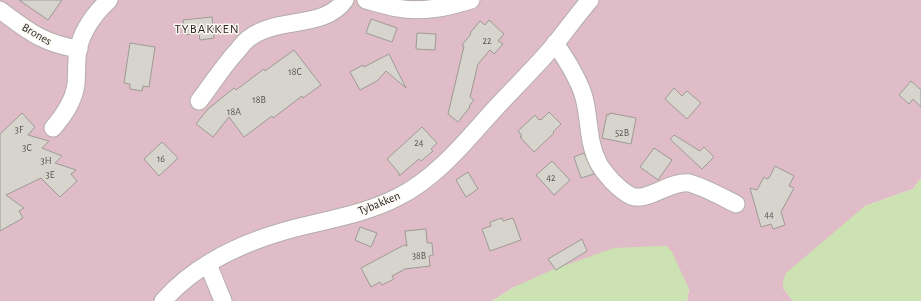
<svg xmlns="http://www.w3.org/2000/svg" width="921" height="301" font-family="'Alegreya Sans',sans-serif">
	<rect width="100%" height="100%" fill="#fef8f3"/>
	<polygon fill="#dfbcc7" points="0,0 921,0 921,178 913,189 865,206 783,288 793,301 687,301 689,289 514,287 492,301 0,301"/>
	<g fill="#cde2b2">
		<polygon points="921,178 921,301 793,301 783,288 783,281 786,273 865,206 913,189"/>
		<polygon points="660,246 667,246 672,252 689,289 687,301 492,301 514,287 552,270 614,248"/>
	</g>
	<g fill="#d6d4cd" stroke="#9d9b94">
		<polygon points="19,0 62,0 48,20"/>
		<polygon points="212,17 214,38 200,40 199,33 185,35 183,20"/>
		<polygon points="371,19 397,28 392,42 366,33"/>
		<polygon points="489,20 504,34 498,41 503,44 494,54 490,50 478,64 470,97 474,100 469,106 470,107 458,122 448,114 464,46 462,45 471,34 470,33 480,21 485,25"/>
		<polygon points="417,33 436,34 435,50 416,49"/>
		<polygon points="130,43 155,47 149,87 143,86 142,91 130,89 130,84 124,83"/>
		<polygon points="294,50 321,85 303,98 302,96 273,118 272,116 244,137 229,117 213,137 196,124 208,109 234,88 236,90 264,69 265,71"/>
		<polygon points="389,54 406,88 386,71 377,81 360,90 350,72 363,65 364,67"/>
		<polygon points="911,81 921,90 921,107 913,99 909,104 899,95"/>
		<polygon points="674,88 682,96 687,91 701,103 687,119 665,99"/>
		<polygon points="549,112 561,124 553,132 554,133 534,152 520,137 522,136 518,131 535,115 539,120 540,119 541,120"/>
		<polygon points="22,113 35,127 28,135 49,141 42,148 62,156 55,163 76,170 71,174 77,181 60,197 41,178 6,195 24,208 19,211 23,218 0,231 0,134"/>
		<polygon points="610,113 636,118 631,144 602,138 607,114 609,115"/>
		<polygon points="422,127 437,143 431,149 433,151 421,161 419,159 399,176 399,173 387,159"/>
		<polygon points="674,135 700,151 704,147 714,157 702,169 670,139"/>
		<polygon points="162,142 178,158 159,176 144,159"/>
		<polygon points="654,148 672,160 658,180 640,167"/>
		<polygon points="584,153 594,174 581,178 574,157"/>
		<polygon points="552,161 570,180 554,195 536,175"/>
		<polygon points="775,166 794,176 789,186 794,188 781,212 785,225 773,229 771,224 761,227 750,188 757,190 764,177 767,179 769,178"/>
		<polygon points="468,172 478,189 466,197 456,180"/>
		<polygon points="502,218 503,221 513,218 521,240 490,251 482,229 491,226 490,222"/>
		<polygon points="360,227 377,233 371,247 355,240"/>
		<polygon points="426,229 427,243 432,243 433,255 429,256 430,266 405,269 392,276 394,279 382,285 380,282 371,287 361,268 404,245 407,246 405,231"/>
		<polygon points="582,239 587,251 556,270 548,259"/>
	</g>
	<g fill="none" stroke-linecap="round" stroke-linejoin="round">
		<defs>
			<g id="minor">
				<path d="M 366,0 C 377,3 387,6 397,8 C 422,13 448,7 471,0"/>
				<path d="M 0,10 C 27,30 43,44 79,49"/>
				<path d="M 555,43 C 566,59 577,76 583,94 C 590,115 587,141 598,162 C 601,169 607,175 612,181 C 617,186 625,193 631,196 C 646,203 671,180 689,183 C 702,186 724,198 736,204"/>
				<path d="M 199,101 C 212,84 223,66 238,50 C 241,46 244,42 248,39 C 276,16 324,30 345,0"/>
				<path d="M 53,128 C 64,115 74,101 76,84 C 77,73 76,61 78,50 C 82,31 95,13 109,0"/>
				<polyline points="208,264 223,301"/>
				<path d="M 163,301 C 200,259 258,236 312,224 C 341,217 371,211 398,197 C 436,178 464,143 492,112 C 513,89 536,67 556,43 C 567,29 578,14 590,0"/>
			</g>
		</defs>
		<use href="#minor" stroke="#b4aea9" stroke-width="19"/>
		<use href="#minor" stroke="#fff" stroke-width="17"/>
	</g>
	<g text-anchor="middle" stroke-width="3" stroke-linejoin="round" paint-order="stroke">
		<g font-size="10" fill="#565451">
			<text x="487" y="44">22</text>
			<text x="295" y="75">18C</text>
			<text x="259" y="103">18B</text>
			<text x="234" y="115">18A</text>
			<text x="19" y="133">3F</text>
			<text x="622" y="136">52B</text>
			<text x="419" y="146">24</text>
			<text x="27" y="151">3C</text>
			<text x="161" y="162">16</text>
			<text x="46" y="164">3H</text>
			<text x="50" y="178">3E</text>
			<text x="551" y="181">42</text>
			<text x="769" y="218">44</text>
			<text x="419" y="259">38B</text>
		</g>
		<g font-size="12" fill="#2c2a28" stroke="#fef8f3">
			<text transform="translate(37 34) rotate(30)" y="4">Brones</text>
			<text transform="translate(379 203) rotate(-22)" y="4">Tybakken</text>
		</g>
		<g font-size="13" letter-spacing="1" fill="#2c2a28" stroke="#fef8f3">
			<text x="207" y="33">TYBAKKEN</text>
		</g>
	</g>
</svg>
